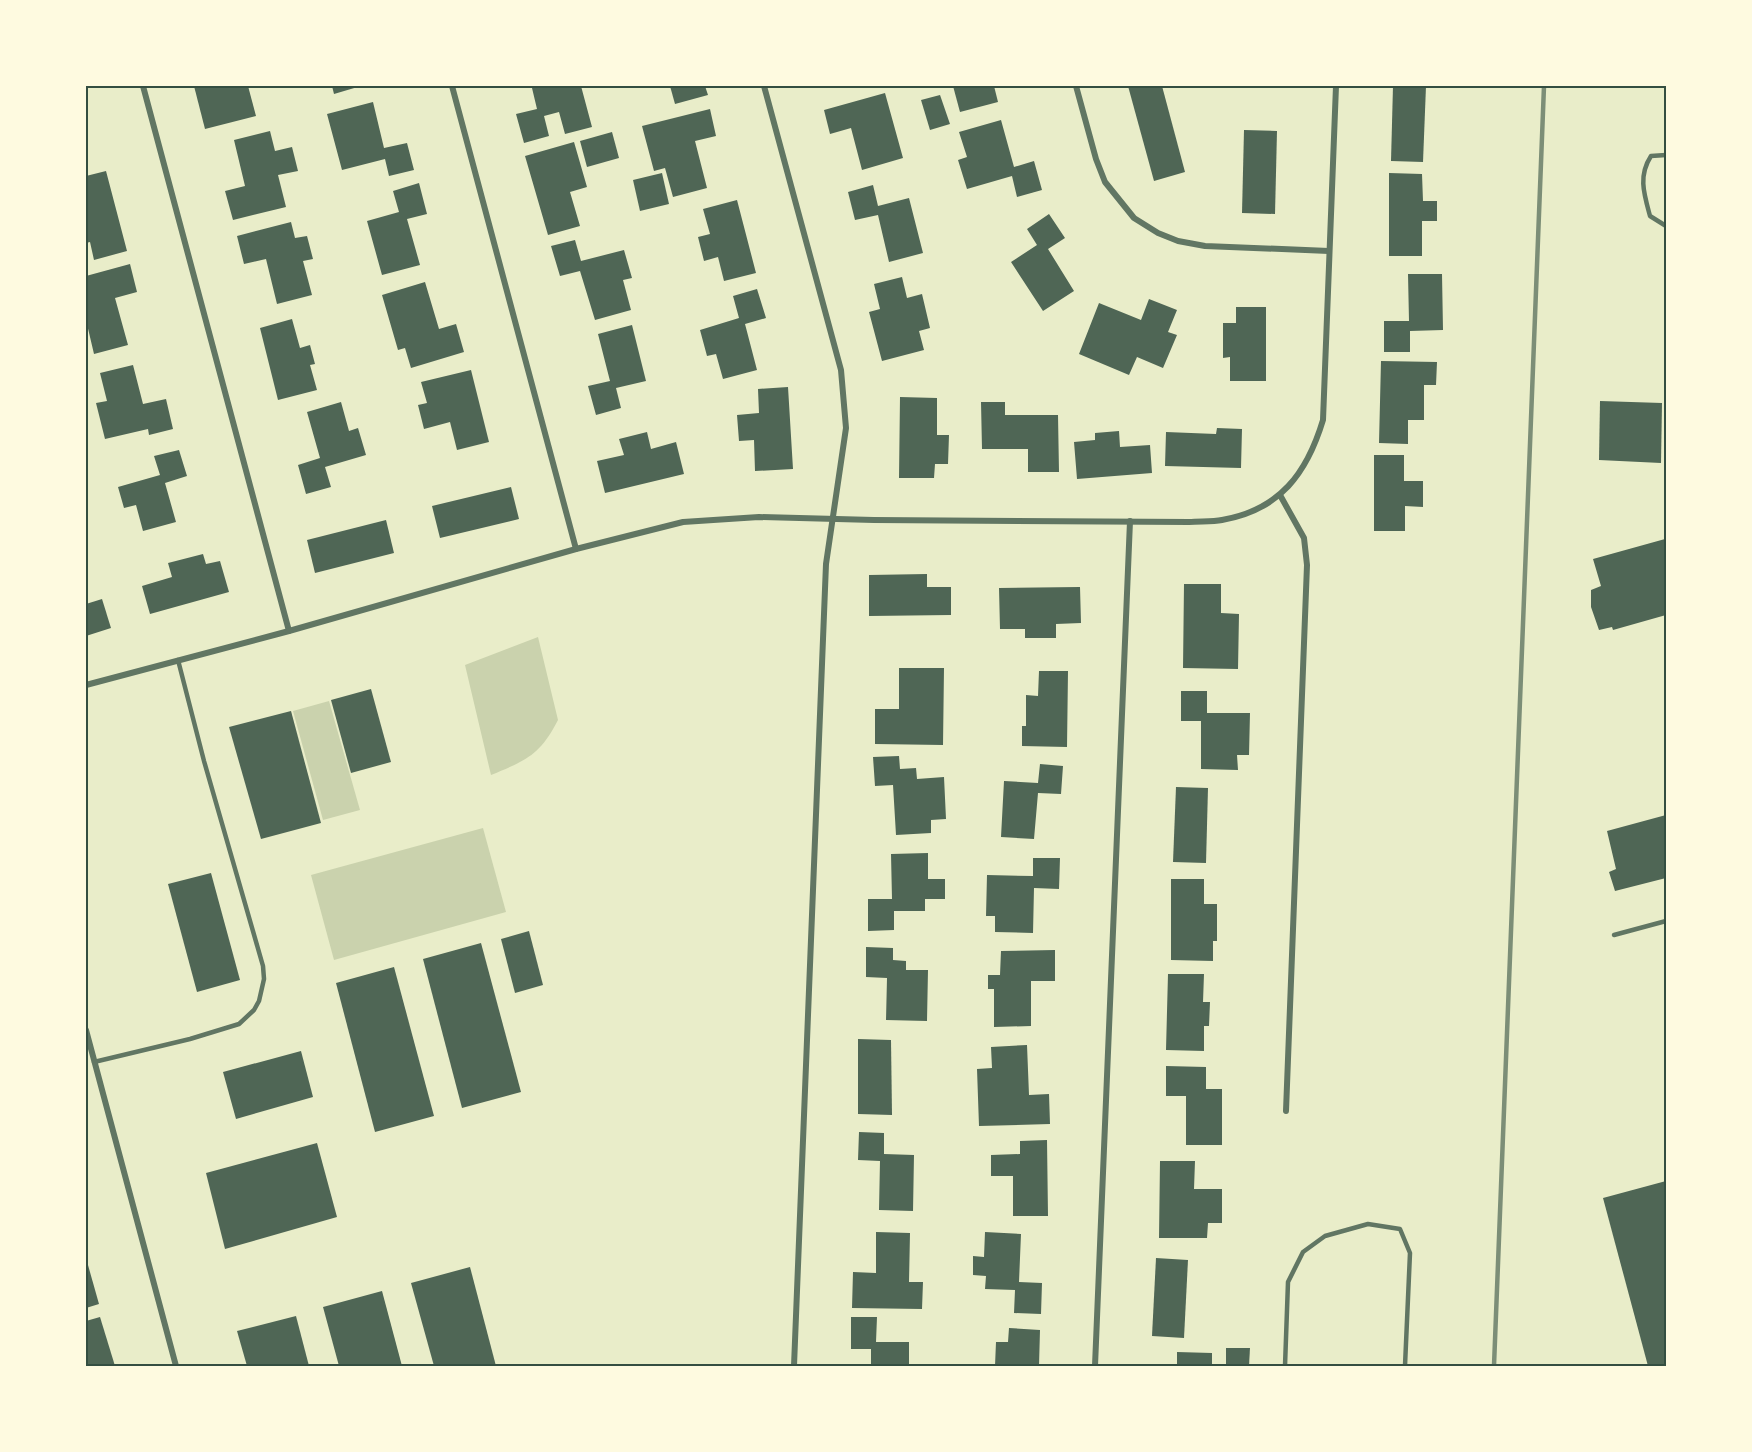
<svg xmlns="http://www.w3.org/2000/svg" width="1752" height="1452" font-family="Literata,serif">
	<rect width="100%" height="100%" fill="#e9edc9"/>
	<g fill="#cad2ad">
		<path d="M 538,637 L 558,720 C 540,755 527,760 491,775 L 465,665 Z"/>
		<polygon points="329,701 360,810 323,820 293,711"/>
		<polygon points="483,828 506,912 334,960 311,875"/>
	</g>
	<g fill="#4f6655">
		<polygon points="194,86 248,86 256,116 205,129"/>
		<polygon points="332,86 361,86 334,94"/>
		<polygon points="540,86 581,86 592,127 565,134 559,112 544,116 549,136 524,143 516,114 537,109 532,88"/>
		<polygon points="670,86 705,86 708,95 675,104"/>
		<polygon points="953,86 994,86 998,102 960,112"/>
		<polygon points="1128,86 1162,86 1185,172 1154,181"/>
		<polygon points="1393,86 1426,86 1423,162 1391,161"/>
		<polygon points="885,93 903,158 862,170 851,128 830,134 824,110"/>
		<polygon points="940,95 950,124 930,130 921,100"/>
		<polygon points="373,102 384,148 407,143 414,170 389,176 385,159 342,170 327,114"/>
		<polygon points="710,109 716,136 695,141 707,188 673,197 665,168 654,171 642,126"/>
		<polygon points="1001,120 1014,167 1034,161 1042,190 1017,197 1012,176 967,189 958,160 967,157 959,132"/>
		<polygon points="1244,130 1277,131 1275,214 1242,213"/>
		<polygon points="270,131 275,151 292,147 298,171 278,175 286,207 233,220 225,191 245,186 234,140"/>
		<polygon points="612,132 619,158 587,167 580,141"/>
		<polygon points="574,142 587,187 570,192 580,226 548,235 525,156"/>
		<polygon points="106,171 127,251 94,260 90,242 86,243 86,176"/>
		<polygon points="662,173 669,204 640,211 633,180"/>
		<polygon points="1389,173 1422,174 1423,201 1437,201 1437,221 1422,221 1422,256 1389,256"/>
		<polygon points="419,183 427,214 407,219 420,265 382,275 367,221 399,212 393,191"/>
		<polygon points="873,185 878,206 909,198 923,253 889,262 878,215 855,220 848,192"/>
		<polygon points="737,200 756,273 724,281 718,257 704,261 698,237 710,234 703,209"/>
		<polygon points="1049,214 1065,238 1048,249 1074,291 1043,311 1011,262 1037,245 1027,229"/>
		<polygon points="291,222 295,238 307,236 313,259 303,261 312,295 277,304 266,259 244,264 237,236"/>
		<polygon points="575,240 581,261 624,250 632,278 623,280 631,310 595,320 580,271 560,276 551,246"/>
		<polygon points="130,264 137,292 115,298 128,345 94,354 86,320 86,276"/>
		<polygon points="1408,274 1442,274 1443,330 1410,331 1410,352 1384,352 1384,321 1409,321"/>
		<polygon points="902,277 907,298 922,294 930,328 919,331 924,350 882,361 869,312 880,309 874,284"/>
		<polygon points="425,282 439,329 456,324 464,352 411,368 405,348 398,350 382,295"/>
		<polygon points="757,289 766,318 745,324 757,370 723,379 716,354 707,356 700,330 739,318 733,296"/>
		<polygon points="1149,299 1177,310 1168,332 1177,335 1163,368 1137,357 1129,375 1079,354 1099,303 1141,320"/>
		<polygon points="1236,307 1266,307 1266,381 1230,381 1230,357 1223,358 1223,323 1236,323"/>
		<polygon points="292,319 300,348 310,345 315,364 310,365 317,390 278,400 260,328"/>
		<polygon points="632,325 646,381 616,388 621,408 596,415 588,386 610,381 598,334"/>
		<polygon points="1381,361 1437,362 1436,385 1424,385 1424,420 1408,420 1408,444 1379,443"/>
		<polygon points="133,365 143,404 166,399 173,429 149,435 148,429 105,439 96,403 107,401 100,373"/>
		<polygon points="471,370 489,442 457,450 450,422 424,429 418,405 427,403 421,382"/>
		<polygon points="788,387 793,469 755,471 754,440 739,441 737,415 759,413 758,389"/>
		<polygon points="900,397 937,398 937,435 949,435 948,464 935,464 934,478 899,478"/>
		<polygon points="1600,401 1662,403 1661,463 1599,460"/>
		<polygon points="341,402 349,431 358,428 366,455 325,467 331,487 306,494 298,465 320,458 307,412"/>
		<polygon points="981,402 1005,402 1005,415 1058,415 1059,472 1028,472 1028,449 982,449"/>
		<polygon points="1217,428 1242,429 1241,468 1165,466 1166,432 1216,434"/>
		<polygon points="1119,431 1120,447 1150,445 1152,473 1077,479 1074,442 1095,440 1095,433"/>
		<polygon points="647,432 651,449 676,442 684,474 605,493 597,461 624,455 619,439"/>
		<polygon points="179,450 187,476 165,483 176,522 143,531 136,505 124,508 118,487 160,475 154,456"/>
		<polygon points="1374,455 1404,455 1404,481 1423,481 1423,507 1405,506 1405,531 1374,531"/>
		<polygon points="511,487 519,519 440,538 432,506"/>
		<polygon points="386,520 394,553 315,573 307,540"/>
		<polygon points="1665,539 1666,543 1666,615 1613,630 1612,627 1599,630 1591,607 1591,590 1601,586 1593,559"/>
		<polygon points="203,554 206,564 220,561 229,592 150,614 142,586 172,577 168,563"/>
		<polygon points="927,574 927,587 951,587 951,615 869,616 869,575"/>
		<polygon points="1184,584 1221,584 1221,613 1239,614 1238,669 1183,668"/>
		<polygon points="1080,587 1081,623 1056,624 1056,638 1025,638 1025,629 1000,629 999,588"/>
		<polygon points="102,599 111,628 86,636 86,604"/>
		<polygon points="899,668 944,668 943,745 875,744 875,709 899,709"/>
		<polygon points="1039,671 1068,671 1067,747 1022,746 1022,726 1026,726 1026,695 1038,696"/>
		<polygon points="371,689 391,762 351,773 331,700"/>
		<polygon points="1181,691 1207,691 1207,713 1250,713 1249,755 1237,755 1238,770 1201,769 1201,721 1181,721"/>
		<polygon points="291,711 321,823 261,839 229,727"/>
		<polygon points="899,756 900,769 916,768 917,779 944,777 946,819 931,820 931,833 896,835 893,785 875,786 873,757"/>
		<polygon points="1040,764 1063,766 1061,794 1038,793 1034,839 1001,837 1004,781 1038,783"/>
		<polygon points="1176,787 1208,788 1206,863 1173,862"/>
		<polygon points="1666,815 1666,878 1615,891 1609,872 1616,869 1607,831"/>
		<polygon points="928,853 928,879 945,879 945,899 925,899 925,911 894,911 894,930 868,931 868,899 892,899 891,854"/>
		<polygon points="1033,858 1060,858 1059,889 1034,888 1033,933 995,932 995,916 986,916 987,875 1033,876"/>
		<polygon points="211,873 240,980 197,992 168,884"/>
		<polygon points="1171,879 1204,879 1204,904 1217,904 1217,941 1213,941 1213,961 1171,960"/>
		<polygon points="529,931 543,985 515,993 501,939"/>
		<polygon points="481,943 521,1092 462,1108 423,959"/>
		<polygon points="866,947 893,948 893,960 906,961 906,970 928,970 927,1021 886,1020 887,978 866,977"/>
		<polygon points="1055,950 1055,981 1031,981 1031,1026 994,1027 994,989 988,989 988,975 1000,975 1001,951"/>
		<polygon points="394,967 434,1116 375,1132 336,983"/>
		<polygon points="1168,974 1204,974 1203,1002 1210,1002 1209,1026 1204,1026 1204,1051 1166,1050"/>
		<polygon points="858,1039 891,1040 892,1115 858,1114"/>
		<polygon points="1027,1045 1029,1095 1049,1094 1050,1124 979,1126 977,1069 992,1068 991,1047"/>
		<polygon points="301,1051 313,1097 236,1119 223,1072"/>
		<polygon points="1166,1066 1206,1067 1206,1089 1222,1089 1222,1145 1186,1145 1186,1096 1166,1096"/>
		<polygon points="859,1132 884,1133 884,1154 914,1155 913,1211 879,1210 880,1161 858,1160"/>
		<polygon points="1047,1140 1048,1216 1013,1216 1013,1176 991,1176 991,1155 1020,1154 1020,1141"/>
		<polygon points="317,1143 337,1217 225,1249 206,1173"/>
		<polygon points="1160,1161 1195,1161 1194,1189 1222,1189 1222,1223 1208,1223 1207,1238 1159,1238"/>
		<polygon points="1666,1181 1666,1366 1648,1366 1603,1198"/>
		<polygon points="876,1232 910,1233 909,1282 923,1282 922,1309 852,1308 853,1272 876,1273"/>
		<polygon points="985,1232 1021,1234 1019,1282 1042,1283 1041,1314 1014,1313 1015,1290 985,1289 986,1276 973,1275 973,1256 984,1257"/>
		<polygon points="86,1258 99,1304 86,1308"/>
		<polygon points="1156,1258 1188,1260 1184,1338 1152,1336"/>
		<polygon points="470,1267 496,1366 434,1366 411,1283"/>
		<polygon points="382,1291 402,1366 339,1366 323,1307"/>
		<polygon points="296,1316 309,1366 247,1366 237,1331"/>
		<polygon points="100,1317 115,1366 86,1366 86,1321"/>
		<polygon points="851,1317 877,1317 876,1342 909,1342 909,1366 871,1366 871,1349 851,1349"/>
		<polygon points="1009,1328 1040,1330 1039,1366 995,1366 996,1342 1008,1342"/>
		<polygon points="1226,1348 1250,1348 1249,1366 1226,1366"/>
		<polygon points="1177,1352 1212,1353 1212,1366 1177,1366"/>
	</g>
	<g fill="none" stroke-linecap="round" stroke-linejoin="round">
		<g stroke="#617663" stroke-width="4.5">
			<path d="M 1666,155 L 1651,156 C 1638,176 1644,194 1650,216 L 1666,226"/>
			<polyline points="1614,935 1666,921"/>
			<polyline points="94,1062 190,1039 239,1024 254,1010 259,1001 264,979 263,966 204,761 178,660"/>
			<polyline points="1285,1366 1288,1282 1303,1252 1325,1236 1368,1224 1400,1229 1410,1253 1405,1366"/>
		</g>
		<g stroke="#617663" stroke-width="6">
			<polyline points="143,86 289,631"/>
			<polyline points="452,86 576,549"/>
			<polyline points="764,86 841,370 846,428 826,564 794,1366"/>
			<polyline points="1076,86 1096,159 1105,182 1134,218 1158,233 1178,241 1205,246 1329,251"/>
			<polyline points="1280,495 1304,538 1307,565 1286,1111"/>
			<path d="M 86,685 L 289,631 L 576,549 L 683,522 L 759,517 L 874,520 L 1189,522 C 1200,521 1212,522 1222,520 C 1280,510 1307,473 1323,420 L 1336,86"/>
			<polyline points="86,1030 176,1366"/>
			<polyline points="1095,1366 1130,521"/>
		</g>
		<polyline stroke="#7c8e77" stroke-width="4.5" points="1494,1366 1544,86"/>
	</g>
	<rect width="1752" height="1452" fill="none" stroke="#fefae0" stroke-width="174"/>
	<rect x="87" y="87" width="1578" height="1278" fill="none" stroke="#344e41" stroke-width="2"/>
</svg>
